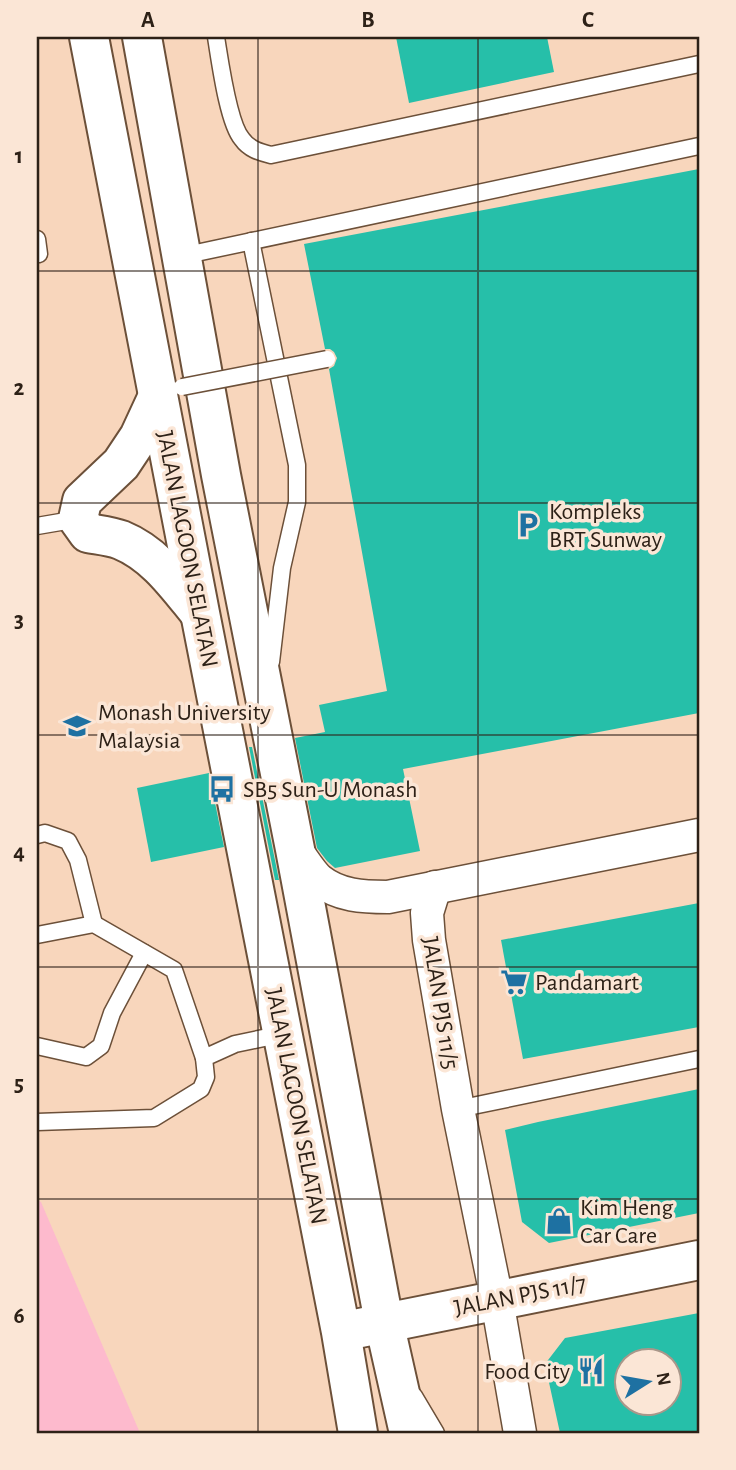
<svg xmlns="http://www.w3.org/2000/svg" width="736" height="1470" font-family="'Alegreya Sans',sans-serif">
	<rect width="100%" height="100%" fill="#f8d6bc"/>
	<polygon fill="#fdbacd" points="37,1200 41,1202 140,1433 37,1433"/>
	<g fill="#26bfa9" fill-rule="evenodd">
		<polygon points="396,37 547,37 554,72 409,103"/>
		<polygon points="699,169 699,713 403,769 420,851 335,868 327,861 317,848 295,738 325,732 319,705 387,691 329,369 334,366 337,358 334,352 330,349 325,349 304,244"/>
		<polygon points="249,747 252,747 279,880 275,880"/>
		<polygon points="209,773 224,847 151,862 137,788"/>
		<polygon points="699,903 699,1027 523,1059 501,940"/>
		<polygon points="699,1089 699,1213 549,1243 522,1222 505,1130 538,1122"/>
		<path d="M 699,1313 L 699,1433 L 560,1433 L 545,1364 L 565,1338 ZM 627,1362 L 669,1362 L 669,1404 L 627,1404 Z"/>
	</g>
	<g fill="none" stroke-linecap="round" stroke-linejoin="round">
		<defs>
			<g id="lane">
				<path d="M 216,37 C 220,61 228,123 242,139 C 249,149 259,152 271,155 L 699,64"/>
				<polyline points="37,239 39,254"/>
				<polyline points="251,241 297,465 297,502 282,568 271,662"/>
				<polyline points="182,256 699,146"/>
				<polyline points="37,526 78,519"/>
				<polyline points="37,835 45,833 68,841 78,860 94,924"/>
				<polyline points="37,935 94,924 174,970 204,1058"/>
				<polyline points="37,1046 86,1057 101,1046 112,1013 144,953"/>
				<polyline points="458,1109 699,1059"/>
				<polyline points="37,1122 154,1118 201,1089 206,1077 204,1058 235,1044 283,1034"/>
				<polyline points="414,1396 436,1433"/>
			</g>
			<g id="street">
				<path d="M 295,849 C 303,859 310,872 319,880 C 339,896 363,897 388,897 L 699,835"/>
				<polyline points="435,887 427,913 429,940 458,1109 497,1300 520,1433"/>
			</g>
			<g id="secondary">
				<polyline points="89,37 200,613 341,1332 358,1433"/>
				<polyline points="142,37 221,475 295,849 384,1322 409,1433"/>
				<path d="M 158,396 L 139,437 L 121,464 L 82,501 L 78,519 L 88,533 C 99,535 111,536 121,540 C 155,554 176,584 198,611"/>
				<polyline points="360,1328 699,1260"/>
			</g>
		</defs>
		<use href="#lane" stroke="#6c5039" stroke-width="19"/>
		<use href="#street" stroke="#6c5039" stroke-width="35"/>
		<use href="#secondary" stroke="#6c5039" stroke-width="42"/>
		<use href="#lane" stroke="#fff" stroke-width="16"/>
		<use href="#street" stroke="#fff" stroke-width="32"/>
		<use href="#secondary" stroke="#fff" stroke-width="38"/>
		<defs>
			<polyline id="lane-bridge" points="182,387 327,359"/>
		</defs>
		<use href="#lane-bridge" stroke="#6c5039" stroke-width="19" stroke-linecap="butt"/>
		<use href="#lane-bridge" stroke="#fff" stroke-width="16"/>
	</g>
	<path fill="none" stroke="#2d2117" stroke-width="2" stroke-opacity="0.55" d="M 258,37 L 258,1433M 478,37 L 478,1433M 37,271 L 699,271M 37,503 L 699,503M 37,735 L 699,735M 37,967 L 699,967M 37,1199 L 699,1199"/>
	<defs>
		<symbol id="parking-bare" viewBox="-9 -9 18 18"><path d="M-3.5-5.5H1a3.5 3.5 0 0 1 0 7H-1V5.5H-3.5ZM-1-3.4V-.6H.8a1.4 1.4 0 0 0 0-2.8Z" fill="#1e71a2" stroke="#fbe6d6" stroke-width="2.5" paint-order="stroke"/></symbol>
		<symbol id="university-bare" viewBox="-9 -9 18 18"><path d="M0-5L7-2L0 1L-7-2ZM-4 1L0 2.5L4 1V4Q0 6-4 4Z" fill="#1e71a2" stroke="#fbe6d6" stroke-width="2.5" paint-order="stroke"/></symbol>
		<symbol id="bus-bare" viewBox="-9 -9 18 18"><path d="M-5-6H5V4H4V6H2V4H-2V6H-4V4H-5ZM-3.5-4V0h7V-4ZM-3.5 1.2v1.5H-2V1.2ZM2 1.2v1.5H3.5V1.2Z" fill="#1e71a2" stroke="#fbe6d6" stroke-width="2.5" paint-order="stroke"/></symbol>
		<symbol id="supermarket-bare" viewBox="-9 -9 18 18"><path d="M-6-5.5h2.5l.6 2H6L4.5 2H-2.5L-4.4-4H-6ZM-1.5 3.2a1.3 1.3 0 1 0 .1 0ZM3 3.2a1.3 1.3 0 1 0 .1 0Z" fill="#1e71a2" stroke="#fbe6d6" stroke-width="2.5" paint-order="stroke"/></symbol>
		<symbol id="shop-bare" viewBox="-9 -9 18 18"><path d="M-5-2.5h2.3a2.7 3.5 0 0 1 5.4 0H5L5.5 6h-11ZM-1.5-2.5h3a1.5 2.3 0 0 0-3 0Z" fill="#1e71a2" stroke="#fbe6d6" stroke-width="2.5" paint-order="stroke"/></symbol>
		<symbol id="restaurant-bare" viewBox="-9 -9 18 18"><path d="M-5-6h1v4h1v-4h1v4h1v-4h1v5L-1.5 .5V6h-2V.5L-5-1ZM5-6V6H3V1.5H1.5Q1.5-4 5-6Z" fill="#1e71a2" stroke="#fbe6d6" stroke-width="2.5" paint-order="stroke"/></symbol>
	</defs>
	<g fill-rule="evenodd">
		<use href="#parking-bare" x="509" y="506" width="38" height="38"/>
		<use href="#university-bare" x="58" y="707" width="38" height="38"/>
		<use href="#bus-bare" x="203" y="770" width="38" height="38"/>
		<use href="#supermarket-bare" x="495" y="963" width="38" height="38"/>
		<use href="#shop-bare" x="540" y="1202" width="38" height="38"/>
		<use href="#restaurant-bare" x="572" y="1352" width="38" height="38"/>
	</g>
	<g text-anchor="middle" stroke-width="7" stroke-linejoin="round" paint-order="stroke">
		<g font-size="24" fill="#2d2117" stroke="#fbe6d6" text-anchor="start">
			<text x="549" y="519">Kompleks<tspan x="549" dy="28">BRT Sunway</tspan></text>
			<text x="98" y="720">Monash University<tspan x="98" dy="28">Malaysia</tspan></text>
			<text x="243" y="797">SB5 Sun-U Monash</text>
			<text x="535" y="990">Pandamart</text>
			<text x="580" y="1215">Kim Heng<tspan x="580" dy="28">Car Care</tspan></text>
			<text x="570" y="1379" text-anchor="end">Food City</text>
		</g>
		<g font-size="24" fill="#2d2117" stroke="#fbe6d6">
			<text transform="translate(188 549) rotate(79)" y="8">JALAN LAGOON SELATAN</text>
			<text transform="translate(441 1003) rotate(81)" y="8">JALAN PJS 11/5</text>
			<text transform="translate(297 1106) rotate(79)" y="8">JALAN LAGOON SELATAN</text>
			<text transform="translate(520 1295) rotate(-11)" y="8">JALAN PJS 11/7</text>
		</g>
	</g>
	<rect width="736" height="1470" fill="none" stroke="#fbe6d6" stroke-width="77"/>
	<g transform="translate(648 1382) rotate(79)"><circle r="33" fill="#fbe6d6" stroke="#a9978a" stroke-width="2"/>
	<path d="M0-5L12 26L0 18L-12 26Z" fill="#1e71a2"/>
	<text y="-10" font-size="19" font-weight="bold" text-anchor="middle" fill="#2d2117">N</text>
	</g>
	<rect x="38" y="38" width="660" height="1394" fill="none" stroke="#2d2117" stroke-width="2.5"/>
	<g font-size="23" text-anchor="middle" font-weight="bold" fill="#2d2117">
		<text x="148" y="27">A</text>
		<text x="368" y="27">B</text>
		<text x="588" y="27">C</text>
		<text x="19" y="163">1</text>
		<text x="19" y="395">2</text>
		<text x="19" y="627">3</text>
		<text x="19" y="859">4</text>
		<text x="19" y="1091">5</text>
		<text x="19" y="1323">6</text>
	</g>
</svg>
